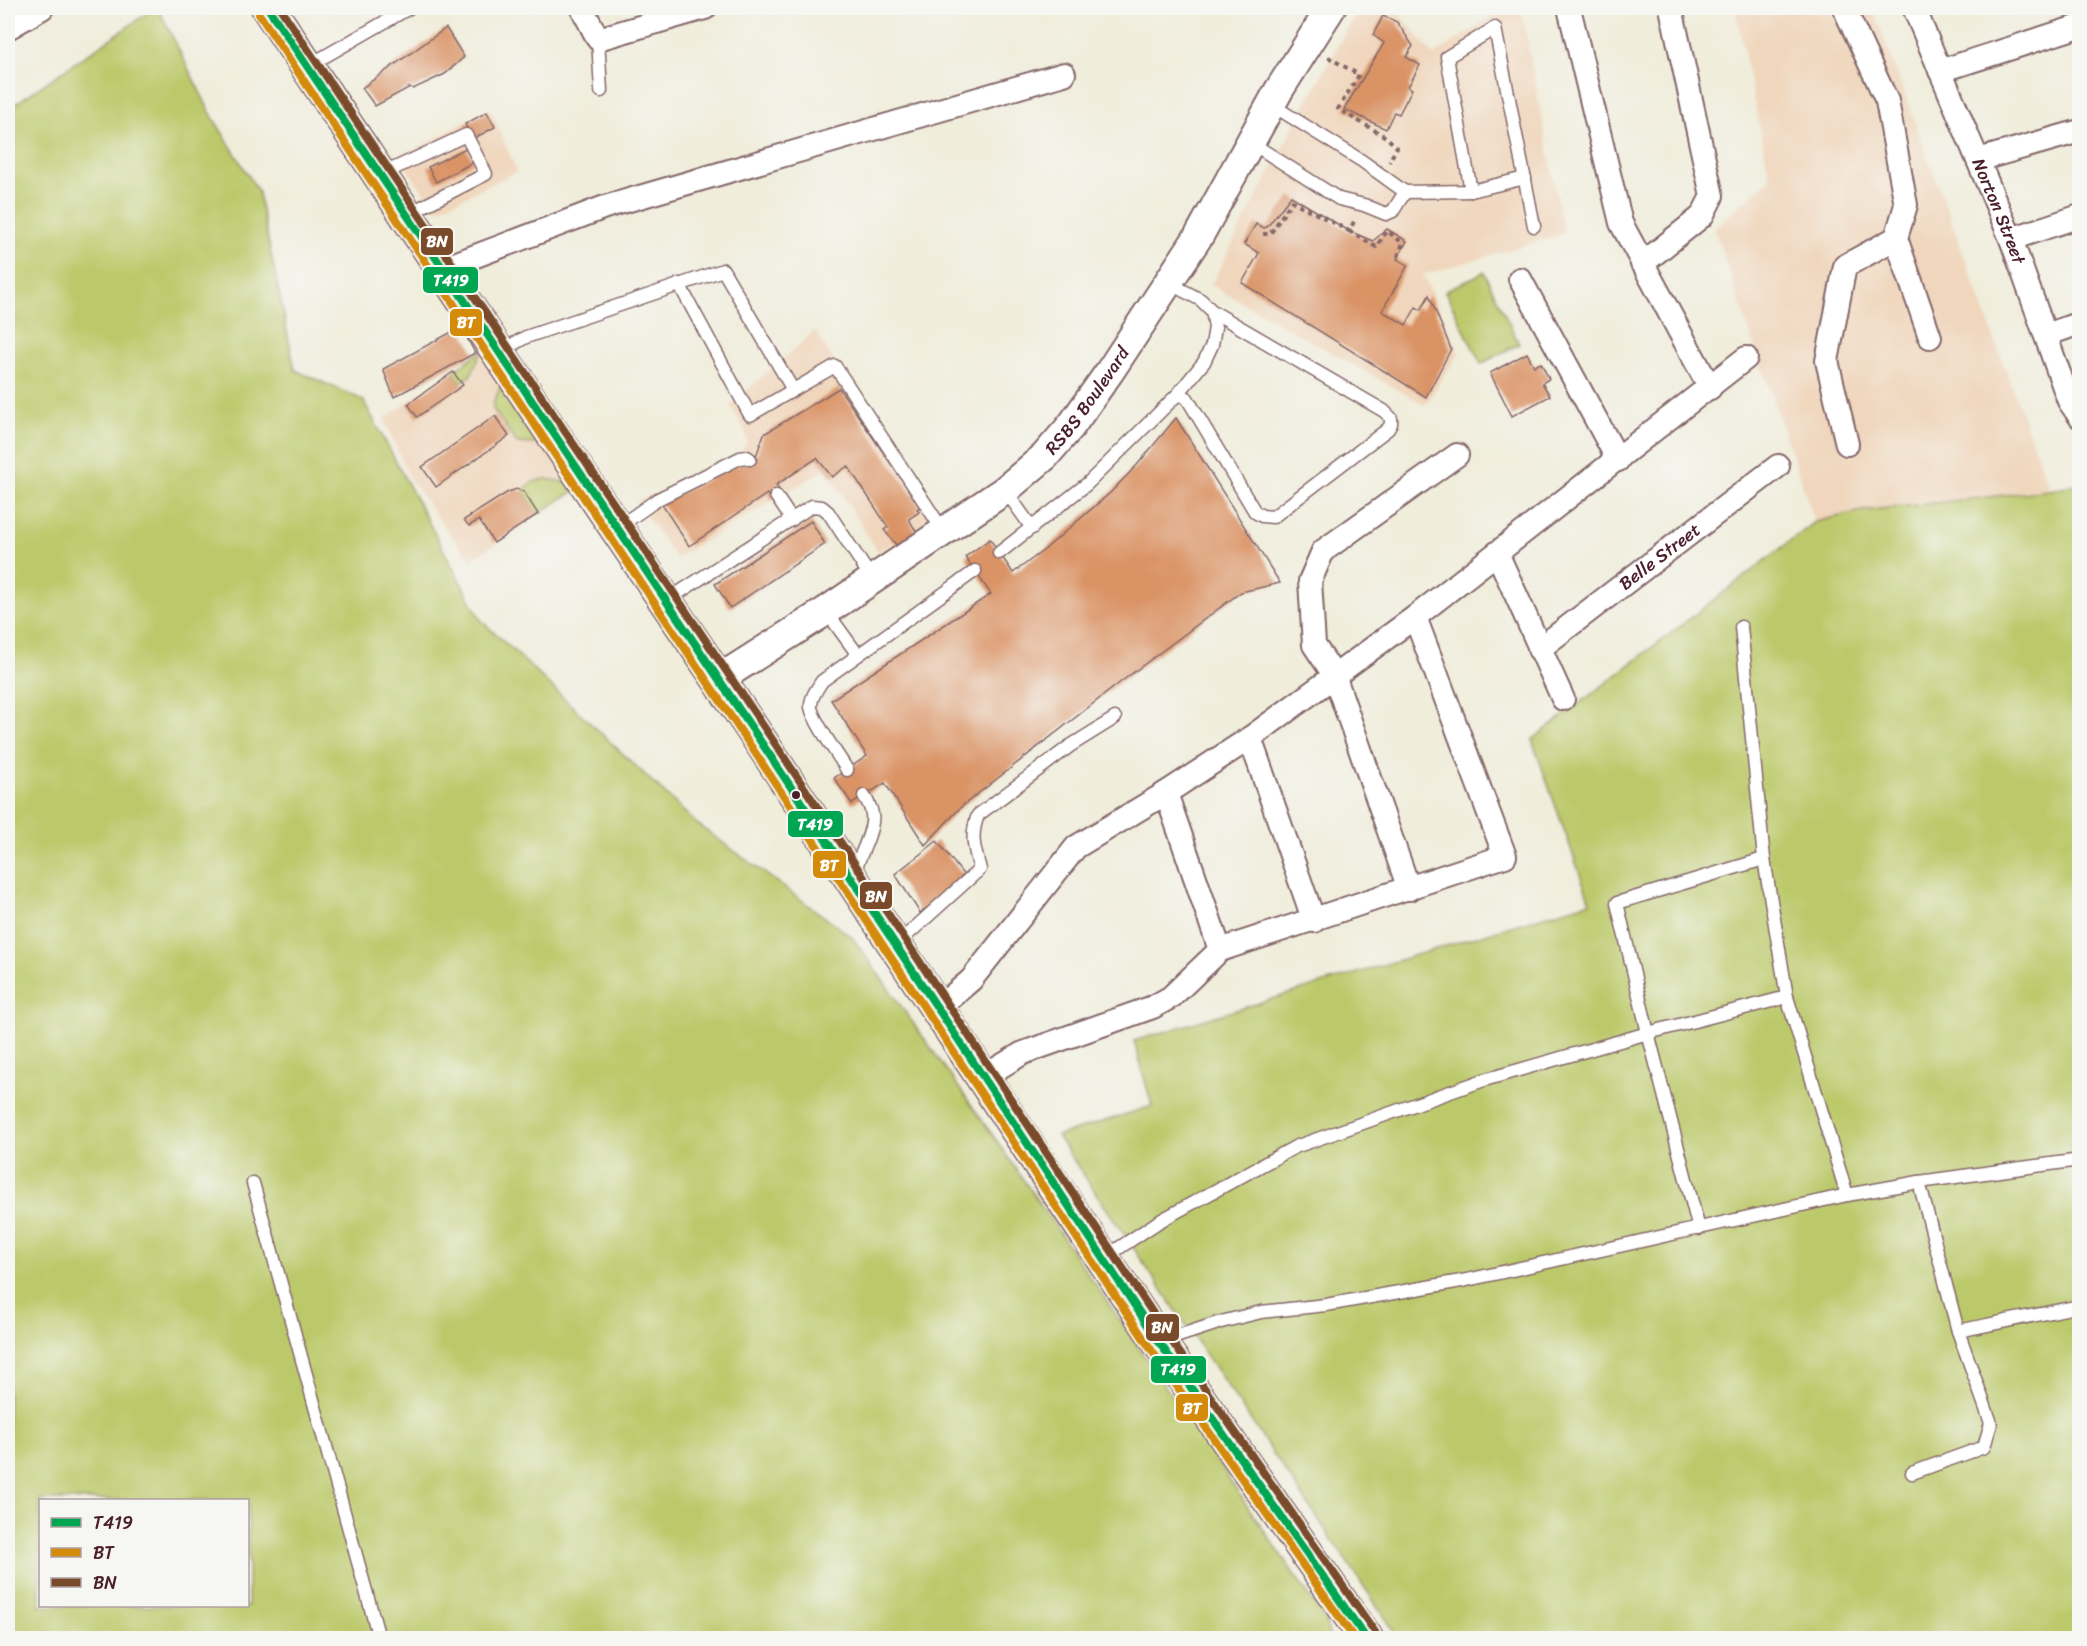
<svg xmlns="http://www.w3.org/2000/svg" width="2087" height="1646" font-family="Sriracha,sans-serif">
	<rect width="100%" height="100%" fill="#f6f6f2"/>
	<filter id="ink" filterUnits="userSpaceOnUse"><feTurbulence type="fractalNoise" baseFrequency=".0167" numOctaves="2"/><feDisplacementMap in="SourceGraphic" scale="12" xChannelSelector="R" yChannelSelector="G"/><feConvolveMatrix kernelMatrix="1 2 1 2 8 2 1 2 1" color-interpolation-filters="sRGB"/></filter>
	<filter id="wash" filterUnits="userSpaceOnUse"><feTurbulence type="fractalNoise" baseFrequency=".008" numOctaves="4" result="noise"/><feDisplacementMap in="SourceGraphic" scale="24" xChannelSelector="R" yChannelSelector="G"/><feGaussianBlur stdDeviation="1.35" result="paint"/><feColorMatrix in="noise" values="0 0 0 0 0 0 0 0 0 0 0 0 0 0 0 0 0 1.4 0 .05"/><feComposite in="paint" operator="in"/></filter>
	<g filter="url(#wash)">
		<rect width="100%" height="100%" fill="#f0eddb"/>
		<g fill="#f0d6bc">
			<polygon points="1364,8 1408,8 1400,15 1434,55 1504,8 1521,8 1564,234 1423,275 1459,353 1425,405 1211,285 1309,97 1352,21"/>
			<polygon points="1735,8 1873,8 2050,490 1862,511 1815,522 1714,228 1770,179"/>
			<polygon points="490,109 517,172 437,210 399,158"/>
			<polygon points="815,331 912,485 937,516 878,552 826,469 676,558 645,514 638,500 653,496 737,456 742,451 747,441 744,429 730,405"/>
			<polygon points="487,347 578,488 471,560 439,520 408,475 384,419"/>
		</g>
		<g fill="#bcc96b" stroke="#83744b" stroke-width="1.5" fill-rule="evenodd">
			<path d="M 155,8 L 158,8 L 212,116 L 258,191 L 295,370 L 363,400 L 481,620 L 696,823 L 852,937 L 994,1137 L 1325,1619 L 1330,1638 L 8,1638 L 8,109 ZM 40,1500 L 248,1500 L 248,1606 L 40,1606 Z"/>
			<polygon points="1484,272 1519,344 1481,364 1445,291"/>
			<polygon points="483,349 470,376 461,382 453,372"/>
			<polygon points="503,380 545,445 517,443 493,409 493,404"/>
			<path d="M 546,479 L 569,483 L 576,490 L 538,514 L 524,492 C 528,482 536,481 546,479 Z"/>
			<polygon points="2079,483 2079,1638 1399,1638 1057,1136 1152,1106 1134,1041 1590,902 1532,740 1815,522 1862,511 2050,490"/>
		</g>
		<g id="blocks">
			<g fill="#da9365">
				<polygon points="1383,16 1397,22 1413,46 1406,57 1420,65 1408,87 1412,89 1399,114 1394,112 1386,129 1344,109 1384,43 1373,35"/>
				<polygon points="446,28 464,57 445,74 413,89 410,87 375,106 362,88"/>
				<polygon points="487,112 495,127 473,139 465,124"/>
				<polygon points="466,148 474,162 436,182 428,167"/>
				<polygon points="1291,196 1349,231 1373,241 1387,229 1407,241 1397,259 1408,265 1382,311 1406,325 1416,307 1421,310 1429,295 1451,349 1426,397 1242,283 1259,253 1244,244 1256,224 1264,228 1267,227"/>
				<polygon points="461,327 475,353 394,397 383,369"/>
				<polygon points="1527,353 1534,366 1541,363 1549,379 1542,383 1550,396 1512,416 1490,373"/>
				<polygon points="453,372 463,385 417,417 408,404"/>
				<polygon points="839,388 920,506 917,509 919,512 909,519 917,533 898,547 884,530 888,527 848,466 832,477 817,458 776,485 781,493 771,500 767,494 689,546 661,503 756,456 764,434"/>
				<polygon points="495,416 509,436 436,487 422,467"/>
				<polygon points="1176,418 1280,583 1241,592 1122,681 961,807 925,845 885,783 852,804 834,778 867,756 831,700 991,594 965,557 990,539 1013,573 1044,550 1110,493 1137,465"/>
				<polygon points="517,489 524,492 538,514 494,543 479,520 469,526 464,520 508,492"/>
				<polygon points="811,521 825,544 730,608 715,584"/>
				<polygon points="937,841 966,878 920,913 895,874"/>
			</g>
		</g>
	</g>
	<g filter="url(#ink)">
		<use href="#blocks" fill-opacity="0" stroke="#846769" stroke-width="1.5"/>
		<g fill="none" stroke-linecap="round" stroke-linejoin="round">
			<defs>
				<g id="service">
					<polyline points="598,39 601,91"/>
					<polyline points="308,66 409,8"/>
					<polyline points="1272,105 1362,161 1405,192 1471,191 1525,178"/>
					<polyline points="1250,142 1339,199 1364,205 1386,214 1393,211 1405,192"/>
					<polyline points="382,174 466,135 486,174 408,214"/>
					<polyline points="1471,191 1447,57 1495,28 1534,226"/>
					<polyline points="679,284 750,415 835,366 944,532"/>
					<polyline points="501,351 526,337 723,270 793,390"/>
					<polyline points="1178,394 1187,398 1255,512 1262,516 1273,517 1388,429 1391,424 1391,418 1384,411 1212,311"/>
					<polyline points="1005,490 1032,528"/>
					<polyline points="776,496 792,520"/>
					<polyline points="617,528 658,499 740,458 747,457 750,459"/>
					<polyline points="999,553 1087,484 1178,394 1204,362 1212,345 1215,327 1212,311 1201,300 1169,283"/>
					<polyline points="666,601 812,506 822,507 828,512 872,579"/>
					<polyline points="826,611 858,655"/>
					<polyline points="1741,627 1764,859 1787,997 1847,1195"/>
					<path d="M 847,770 C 839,756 813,721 811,707 C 810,698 817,689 822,681 L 975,571"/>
					<path d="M 853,873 C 859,858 875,829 872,814 C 871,807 868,802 864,796"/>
					<path d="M 896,945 L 980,869 C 974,848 970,836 978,815 L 1070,746 L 1115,718"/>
					<polyline points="1919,1182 1958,1331 2080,1306"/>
					<polyline points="253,1183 379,1638"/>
					<polyline points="1699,1229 1648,1033 1617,903 1764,859"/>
					<polyline points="1104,1258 1158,1222 1295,1147 1484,1080 1648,1033 1787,997"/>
					<polyline points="1160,1342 1221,1322 1261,1312 1326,1305 1467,1280 1847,1195 1919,1182 2080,1160"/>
					<polyline points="1912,1473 1984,1447 1991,1423 1958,1331"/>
				</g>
				<g id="minor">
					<polyline points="582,8 598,39 705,8"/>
					<polyline points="1569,8 1621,223 1710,388"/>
					<polyline points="1844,8 1887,101 1906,205 1896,238 1845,266 1827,361 1847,444"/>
					<path id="s1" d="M 1914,8 L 2011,239 L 2069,401 L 2080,417"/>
					<polyline points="8,28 42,8"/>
					<polyline points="1940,71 2080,26"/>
					<polyline points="1978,160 2080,131"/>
					<polyline points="1896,238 1930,337"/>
					<polyline points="2011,239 2080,216"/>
					<polyline points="1642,264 1702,216 1712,196 1671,8"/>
					<polyline points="444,268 605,207 1064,74"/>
					<polyline points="1520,279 1618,460"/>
					<polyline points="2046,335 2080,323"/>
					<polyline points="1497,553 1563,699"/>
					<path id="s2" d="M 1539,649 L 1778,466"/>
					<polyline points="1250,738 1314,921"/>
					<polyline points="1166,793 1220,950"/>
					<polyline points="1409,889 1334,675 1314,645 1310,581 1323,551 1457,455"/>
					<polyline points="937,1009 971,980 1076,847 1166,793 1250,738 1415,617 1746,358"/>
					<polyline points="983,1077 1023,1053 1153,1007 1171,997 1220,950 1505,856 1415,617"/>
				</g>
				<g id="tertiary">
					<path id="s3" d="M 719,679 L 826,611 L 1005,490 L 1045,456 L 1071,426 L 1110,371 L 1200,234 L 1279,90 L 1331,8"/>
				</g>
				<polyline id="primary" points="268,8 573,464 761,742 1055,1187 1159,1342 1366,1638"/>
			</defs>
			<use href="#service" stroke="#846769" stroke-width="15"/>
			<use href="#minor" stroke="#846769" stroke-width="26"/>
			<use href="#tertiary" stroke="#846769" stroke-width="32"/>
			<use href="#primary" stroke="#846769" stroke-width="36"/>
			<g stroke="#846769" stroke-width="4" stroke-dasharray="4.5 4.5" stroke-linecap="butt">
				<polyline points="1328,57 1359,75 1338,109 1386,137 1397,147 1389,162"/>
				<polyline points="1349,231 1376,247 1387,231 1403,243 1397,259"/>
				<polyline points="1263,234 1270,234 1292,201 1349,231 1356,218"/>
			</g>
			<use href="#service" stroke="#fff" stroke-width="12"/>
			<use href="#minor" stroke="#fff" stroke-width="22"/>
			<use href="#tertiary" stroke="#fff" stroke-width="28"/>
			<use href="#primary" stroke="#fff" stroke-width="33"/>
			<defs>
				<polyline id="bus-1" points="268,8 761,742 1159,1342 1366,1638"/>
				<polyline id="bus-2" points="259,14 752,748 1150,1348 1354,1638"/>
				<polyline id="bus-3" points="280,8 770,736 1168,1336 1375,1632"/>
			</defs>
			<use href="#bus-1" stroke="#f6f6f2" stroke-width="12"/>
			<use href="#bus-2" stroke="#f6f6f2" stroke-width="12"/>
			<use href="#bus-3" stroke="#f6f6f2" stroke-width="12"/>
			<use href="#bus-1" stroke="#00a651" stroke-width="8"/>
			<use href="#bus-2" stroke="#d48b09" stroke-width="8"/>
			<use href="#bus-3" stroke="#7a4b2a" stroke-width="8"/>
		</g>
	</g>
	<circle fill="#4a1f2b" stroke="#f6f6f2" stroke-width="2" cx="796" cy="795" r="5"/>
	<g text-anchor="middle" stroke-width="4.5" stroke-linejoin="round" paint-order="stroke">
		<g font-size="18" fill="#4a1f2b" stroke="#f6f6f2">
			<text dy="6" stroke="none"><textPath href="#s1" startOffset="220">Norton Street</textPath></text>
			<text dy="6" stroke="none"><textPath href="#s3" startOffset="465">RSBS Boulevard</textPath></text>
			<text dy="6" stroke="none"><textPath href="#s2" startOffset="152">Belle Street</textPath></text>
		</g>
	</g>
	<g stroke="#f6f6f2" stroke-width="2">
		<rect x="420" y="227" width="34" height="29" rx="6" fill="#7a4b2a"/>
		<rect x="422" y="266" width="57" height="28" rx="6" fill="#00a651"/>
		<rect x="449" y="308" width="34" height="29" rx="6" fill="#d48b09"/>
		<rect x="787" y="810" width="57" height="28" rx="6" fill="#00a651"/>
		<rect x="812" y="850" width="35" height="29" rx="6" fill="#d48b09"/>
		<rect x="859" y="881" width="34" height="29" rx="6" fill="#7a4b2a"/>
		<rect x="1145" y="1313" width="35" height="29" rx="6" fill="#7a4b2a"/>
		<rect x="1150" y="1355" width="57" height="29" rx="6" fill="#00a651"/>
		<rect x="1175" y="1393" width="34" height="29" rx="6" fill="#d48b09"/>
	</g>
	<g font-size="16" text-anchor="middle" font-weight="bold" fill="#fff">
		<text x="437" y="247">BN</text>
		<text x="451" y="286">T419</text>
		<text x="466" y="328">BT</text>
		<text x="815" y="830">T419</text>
		<text x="829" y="871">BT</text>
		<text x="876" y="902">BN</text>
		<text x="1162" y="1333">BN</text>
		<text x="1178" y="1375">T419</text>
		<text x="1192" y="1414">BT</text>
	</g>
	<rect width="2087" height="1646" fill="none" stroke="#f6f6f2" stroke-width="30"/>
	<rect x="39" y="1499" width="210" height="108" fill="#f6f6f2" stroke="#b1a0a2" stroke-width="1.5"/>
	<rect x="51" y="1518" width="30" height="9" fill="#00a651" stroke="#b1a0a2" stroke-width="1.5"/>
	<text x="93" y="1529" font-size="18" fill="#4a1f2b">T419</text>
	<rect x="51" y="1548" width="30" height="9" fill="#d48b09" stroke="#b1a0a2" stroke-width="1.5"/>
	<text x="93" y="1559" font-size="18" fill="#4a1f2b">BT</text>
	<rect x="51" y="1578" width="30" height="9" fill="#7a4b2a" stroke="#b1a0a2" stroke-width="1.5"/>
	<text x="93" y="1589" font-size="18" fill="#4a1f2b">BN</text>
</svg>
